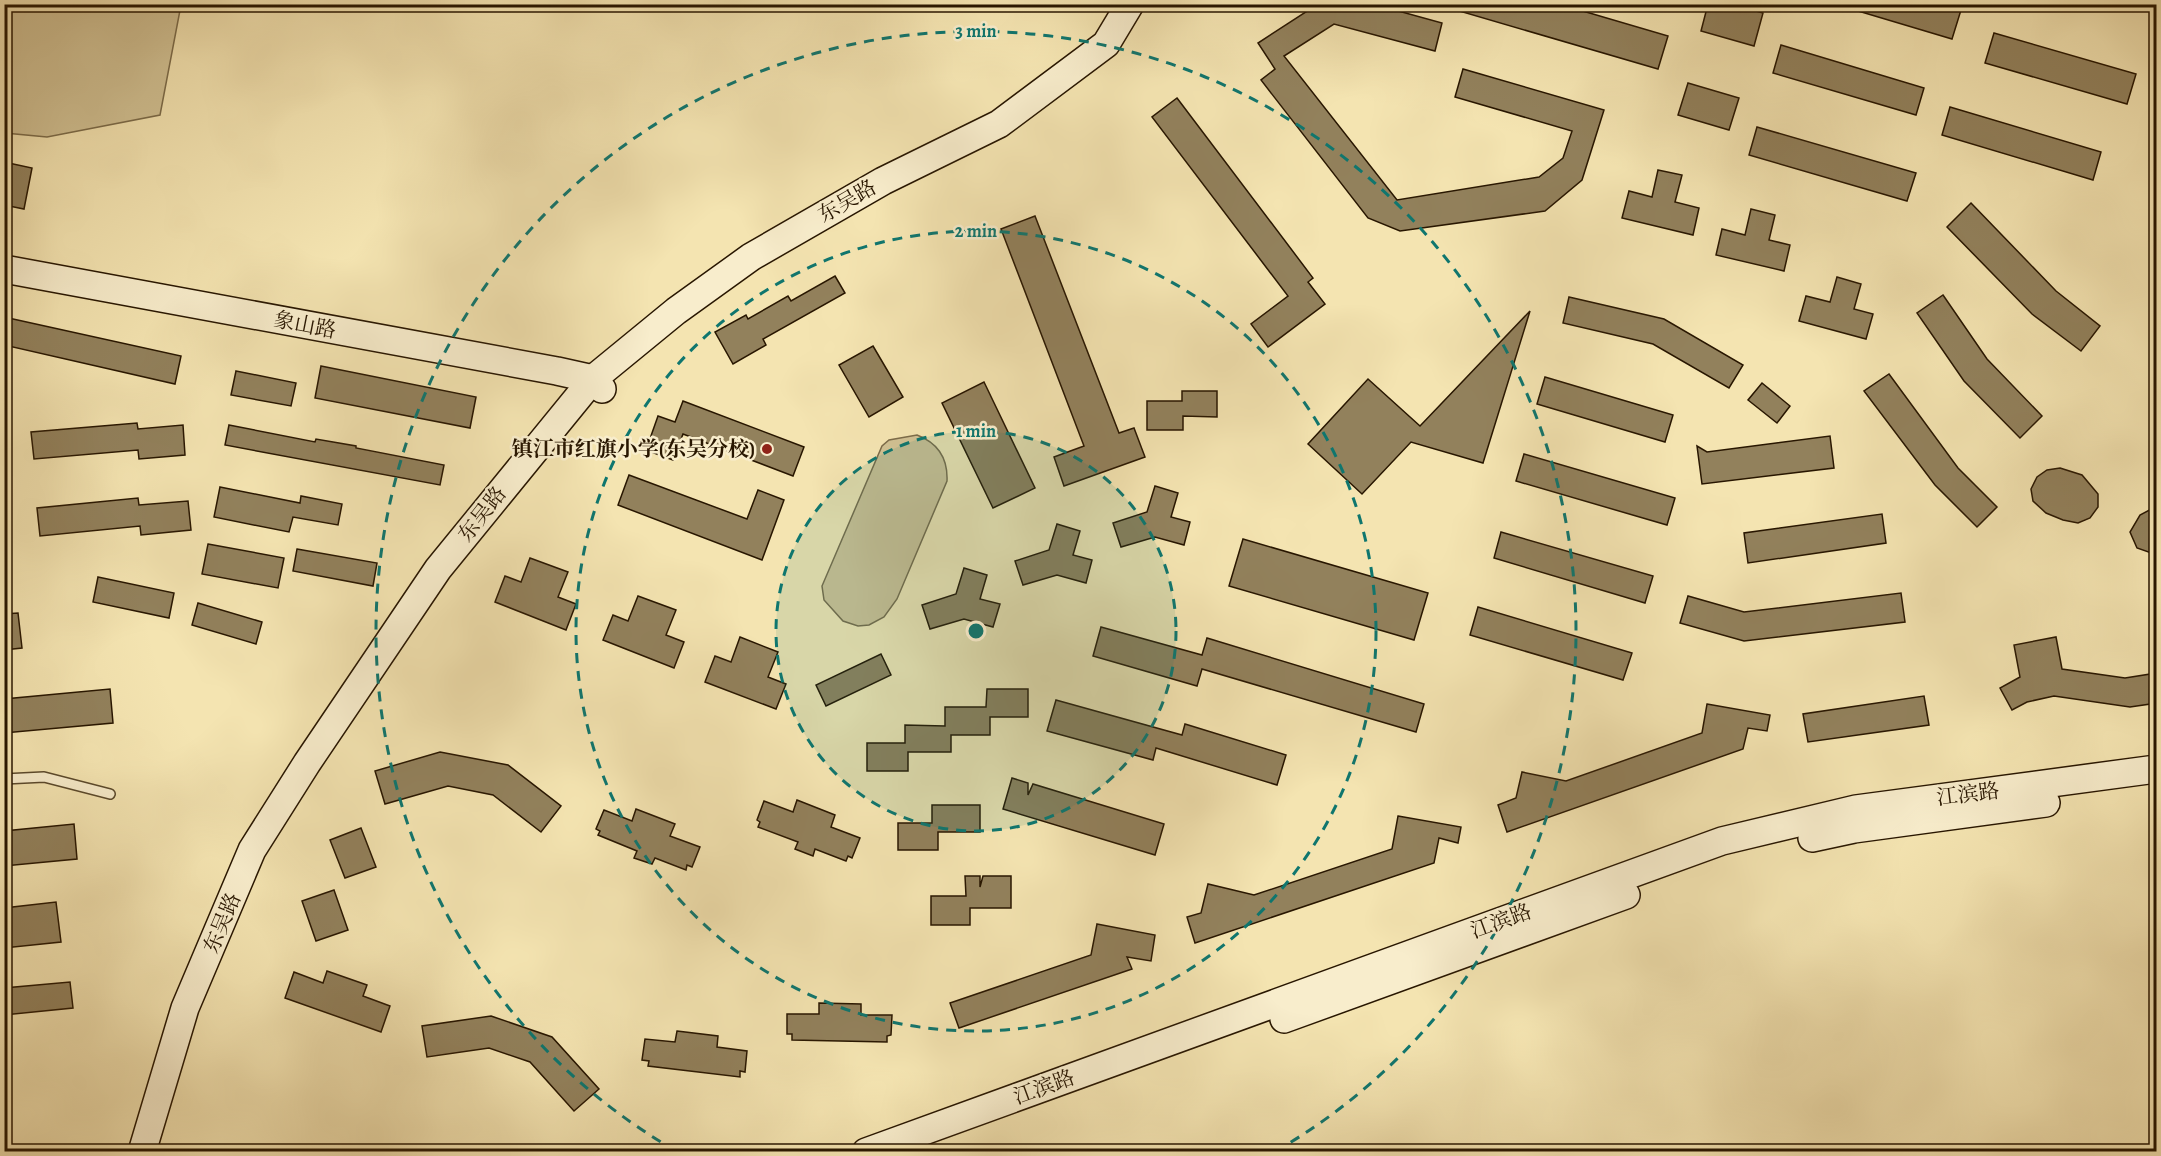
<svg xmlns="http://www.w3.org/2000/svg" width="2161" height="1156" font-family="Alegreya,'Noto Serif SC',serif">
	<rect width="100%" height="100%" fill="#f4e4b1"/>
	<filter id="stains"><feTurbulence type="fractalNoise" baseFrequency=".00333" numOctaves="4"/><feColorMatrix values="0 0 0 0 .2 0 0 0 0 .09 0 0 0 0 .02 0 0 0 .5 -.17"/></filter>
	<radialGradient id="worn" r=".72"><stop offset=".6" stop-color="#630" stop-opacity="0"/><stop offset="1" stop-color="#630" stop-opacity=".3"/></radialGradient>
	<g fill="#d1c193" stroke="#7c6c4a" stroke-width="1.5">
		<polygon points="5,4 181,5 160,115 47,137 5,133"/>
		<path d="M 917,435 C 938,443 948,458 947,481 L 897,599 L 884,617 L 869,625 L 858,626 L 843,621 L 824,600 L 822,586 L 882,446 L 889,440 Z"/>
	</g>
	<g fill="#92815c" stroke="#281600" stroke-width="1.5">
		<polygon points="1318,4 1373,4 1442,23 1435,51 1334,24 1284,56 1397,200 1539,177 1563,158 1572,131 1455,97 1463,69 1604,110 1582,180 1545,211 1400,231 1368,218 1261,80 1275,69 1258,43"/>
		<polygon points="1449,4 1559,4 1668,36 1658,69 1449,8"/>
		<polygon points="1708,4 1732,4 1763,13 1754,46 1701,31"/>
		<polygon points="1849,4 1941,4 1961,10 1952,39 1848,8"/>
		<polygon points="1994,33 2136,74 2127,104 1985,63"/>
		<polygon points="1781,45 1924,88 1916,115 1773,73"/>
		<polygon points="1688,83 1739,98 1729,130 1678,115"/>
		<polygon points="1177,98 1313,278 1308,282 1325,304 1268,347 1251,324 1288,296 1152,117"/>
		<polygon points="1950,107 2101,152 2093,180 1942,135"/>
		<polygon points="1757,127 1916,173 1907,201 1749,155"/>
		<polygon points="4,162 32,168 24,209 4,205"/>
		<polygon points="1658,170 1682,175 1675,202 1699,208 1693,235 1622,218 1629,191 1652,197"/>
		<polygon points="1971,203 2056,291 2100,326 2081,351 2032,314 1947,227"/>
		<polygon points="1751,209 1775,215 1769,240 1790,245 1784,271 1716,255 1722,229 1745,235"/>
		<polygon points="1035,216 1119,433 1134,428 1145,457 1064,486 1054,457 1084,446 1001,229"/>
		<polygon points="835,276 845,293 763,339 766,345 733,364 715,332 746,315 748,319 788,296 791,301"/>
		<polygon points="1837,277 1861,284 1854,309 1873,314 1866,339 1799,321 1806,296 1830,302"/>
		<polygon points="1943,295 1987,359 2042,416 2020,438 1964,381 1917,313"/>
		<polygon points="1569,297 1664,319 1743,365 1729,388 1653,344 1563,323"/>
		<polygon points="1530,311 1483,463 1411,442 1362,494 1308,444 1368,379 1420,426"/>
		<polygon points="4,317 181,356 175,384 4,345"/>
		<polygon points="873,346 903,397 869,417 839,365"/>
		<polygon points="321,366 476,397 470,428 315,398"/>
		<polygon points="236,371 296,383 291,406 231,395"/>
		<polygon points="1889,374 1958,468 1997,507 1977,527 1935,485 1864,391"/>
		<polygon points="1545,377 1673,415 1665,442 1537,404"/>
		<polygon points="984,382 1035,488 993,508 942,403"/>
		<polygon points="1762,383 1790,406 1777,423 1748,400"/>
		<polygon points="1182,391 1217,391 1217,417 1183,416 1183,430 1147,430 1147,401 1182,401"/>
		<polygon points="683,401 804,447 793,476 683,434 673,460 646,450 658,416 675,422"/>
		<polygon points="137,423 138,429 183,425 185,455 139,459 138,450 34,459 31,432"/>
		<polygon points="229,425 315,442 316,439 356,446 356,448 444,465 440,485 225,445"/>
		<polygon points="1830,436 1834,468 1702,484 1697,446 1707,452"/>
		<polygon points="1524,454 1675,498 1667,525 1516,481"/>
		<polygon points="2060,468 2082,475 2098,494 2098,507 2090,518 2078,523 2063,520 2046,513 2033,501 2031,489 2037,477 2047,470"/>
		<polygon points="629,475 747,519 758,490 784,500 762,560 618,505"/>
		<polygon points="1155,486 1178,493 1171,517 1190,522 1184,545 1155,537 1121,547 1113,523 1147,512"/>
		<polygon points="220,487 300,503 301,496 342,504 338,525 293,517 289,532 214,517"/>
		<polygon points="138,498 139,505 188,501 191,530 141,535 140,526 40,536 37,508"/>
		<polygon points="2157,506 2157,555 2137,548 2130,532 2140,515"/>
		<polygon points="1882,514 1886,543 1748,563 1744,533"/>
		<polygon points="1057,524 1080,531 1073,555 1092,560 1086,583 1057,575 1023,585 1015,561 1049,550"/>
		<polygon points="1501,532 1653,576 1645,603 1494,558"/>
		<polygon points="1243,539 1428,593 1414,640 1229,586"/>
		<polygon points="208,544 284,558 278,588 202,574"/>
		<polygon points="297,549 377,563 373,586 293,571"/>
		<polygon points="530,558 568,572 558,597 576,604 566,630 495,602 505,576 521,582"/>
		<polygon points="964,568 987,575 980,599 1000,604 993,627 964,619 930,629 922,605 956,594"/>
		<polygon points="98,577 174,593 169,618 93,602"/>
		<polygon points="1901,593 1905,622 1744,641 1680,623 1688,596 1744,612"/>
		<polygon points="638,596 676,610 666,635 684,642 674,668 603,640 613,615 628,621"/>
		<polygon points="198,603 262,622 256,644 192,625"/>
		<polygon points="1478,607 1632,653 1623,680 1470,635"/>
		<polygon points="18,613 22,648 4,650 4,614"/>
		<polygon points="1101,627 1202,655 1207,638 1424,704 1416,732 1202,669 1197,686 1093,656"/>
		<polygon points="740,637 778,652 768,677 786,684 776,709 705,682 715,656 731,662"/>
		<polygon points="2056,637 2062,669 2125,678 2157,673 2157,703 2130,707 2054,696 2027,702 2012,710 2000,688 2020,677 2014,645"/>
		<polygon points="881,654 891,675 826,706 816,685"/>
		<polygon points="110,689 113,723 4,733 4,699"/>
		<polygon points="987,689 1028,689 1028,717 990,717 990,735 951,735 951,752 908,752 908,771 867,771 867,743 905,743 905,725 945,726 945,707 986,707"/>
		<polygon points="1924,696 1929,725 1808,742 1803,714"/>
		<polygon points="1056,700 1182,735 1185,724 1286,755 1277,785 1156,748 1153,760 1047,731"/>
		<polygon points="1707,704 1770,715 1767,731 1748,728 1743,749 1507,832 1498,805 1516,798 1522,772 1566,781 1702,733"/>
		<polygon points="440,752 508,765 561,806 541,832 493,795 448,786 385,804 375,771"/>
		<polygon points="1012,778 1028,783 1028,795 1033,784 1164,824 1155,855 1003,809"/>
		<polygon points="797,800 835,815 831,827 860,838 852,858 848,856 846,861 815,849 813,856 795,849 798,842 758,827 760,822 757,820 764,801 793,812"/>
		<polygon points="932,805 980,805 980,832 938,832 938,850 898,850 898,823 932,823"/>
		<polygon points="636,809 675,824 670,836 700,847 692,867 687,865 686,870 655,858 652,864 634,858 637,851 598,835 600,831 596,829 604,810 632,821"/>
		<polygon points="1398,816 1461,827 1458,843 1439,838 1434,863 1195,943 1187,917 1201,913 1208,884 1254,895 1392,849"/>
		<polygon points="74,824 77,859 4,866 4,831"/>
		<polygon points="361,828 376,867 345,878 330,840"/>
		<polygon points="965,876 980,876 980,887 983,876 1011,876 1011,908 970,908 970,925 931,925 931,896 966,896"/>
		<polygon points="334,890 348,930 316,941 302,901"/>
		<polygon points="56,902 61,942 4,948 4,908"/>
		<polygon points="1097,924 1155,935 1151,961 1127,957 1132,969 959,1028 950,1003 1091,955"/>
		<polygon points="327,971 367,985 363,996 390,1006 381,1032 285,998 294,972 323,983"/>
		<polygon points="70,982 73,1008 4,1015 4,988"/>
		<polygon points="819,1003 861,1004 861,1015 892,1015 891,1035 887,1036 887,1042 792,1040 792,1034 787,1034 787,1014 819,1014"/>
		<polygon points="491,1016 552,1037 599,1089 574,1111 530,1062 489,1048 427,1057 422,1026"/>
		<polygon points="677,1031 718,1036 717,1047 747,1051 745,1072 740,1071 740,1077 648,1066 649,1061 642,1060 645,1039 675,1042"/>
	</g>
	<g fill="none" stroke-linecap="round" stroke-linejoin="round">
		<defs>
			<polyline id="lane" points="4,779 44,777 110,794"/>
			<g id="secondary">
				<polyline points="4,269 557,371 593,379 602,389"/>
				<polyline points="1812,838 1854,829 2046,803"/>
				<polyline points="1284,1019 1626,895"/>
				<polyline points="142,1152 185,1008 252,850 307,763 438,569 593,379 676,311 751,257 883,181 999,124 1106,44 1130,4"/>
				<polyline points="866,1152 1722,841 1856,809 2156,769"/>
			</g>
		</defs>
		<use href="#lane" stroke="#5b4a2c" stroke-width="12"/>
		<use href="#secondary" stroke="#281600" stroke-width="30"/>
		<use href="#lane" stroke="#f8edcc" stroke-width="9"/>
		<use href="#secondary" stroke="#f8edcc" stroke-width="27"/>
	</g>
	<circle cx="976" cy="631" r="200" fill="#0f766e" fill-opacity=".12"/>
	<g fill="none" stroke="#0f766e" stroke-width="3" stroke-dasharray="10 8">
		<circle cx="976" cy="631" r="200"/>
		<circle cx="976" cy="631" r="400"/>
		<path d="M676 1151A600 600 0 1 1 1276 1151"/>
	</g>
	<circle fill="#8f2418" stroke="#f8edcc" stroke-width="2" cx="767" cy="449" r="6"/>
	<g text-anchor="middle" stroke-width="5" stroke-linejoin="round" paint-order="stroke">
		<g font-size="21" fill="#281600" stroke="#f8edcc">
			<text transform="translate(847 201) rotate(-30)" y="7">东吴路</text>
			<text transform="translate(305 325) rotate(11)" y="7">象山路</text>
			<text transform="translate(482 514) rotate(-52)" y="7">东吴路</text>
			<text transform="translate(1968 794) rotate(-7)" y="7">江滨路</text>
			<text transform="translate(1501 921) rotate(-20)" y="7">江滨路</text>
			<text transform="translate(222 923) rotate(-67)" y="7">东吴路</text>
			<text transform="translate(1044 1087) rotate(-20)" y="7">江滨路</text>
		</g>
		<g font-size="21" font-weight="bold" fill="#281600" stroke="#f8edcc" text-anchor="end">
			<text x="755" y="456">镇江市红旗小学(东吴分校)</text>
		</g>
	</g>
	<circle cx="976" cy="631" r="9" fill="#0f766e" stroke="#f8edcc" stroke-width="3"/>
	<g font-size="18" text-anchor="middle" font-weight="bold" fill="#0f766e" stroke="#f8edcc" stroke-width="5" stroke-linejoin="round" paint-order="stroke">
		<text x="976" y="37">3 min</text>
		<text x="976" y="237">2 min</text>
		<text x="976" y="437">1 min</text>
	</g>
	<rect width="2161" height="1156" fill="none" stroke="#f4e4b1" stroke-width="24"/>
	<rect x="6" y="6" width="2149" height="1144" fill="none" stroke="#281600" stroke-width="3"/>
	<rect x="12" y="12" width="2137" height="1132" fill="none" stroke="#281600" stroke-width="1.5"/>
	<rect width="100%" height="100%" filter="url(#stains)"/>
	<rect width="100%" height="100%" fill="url(#worn)"/>
</svg>
